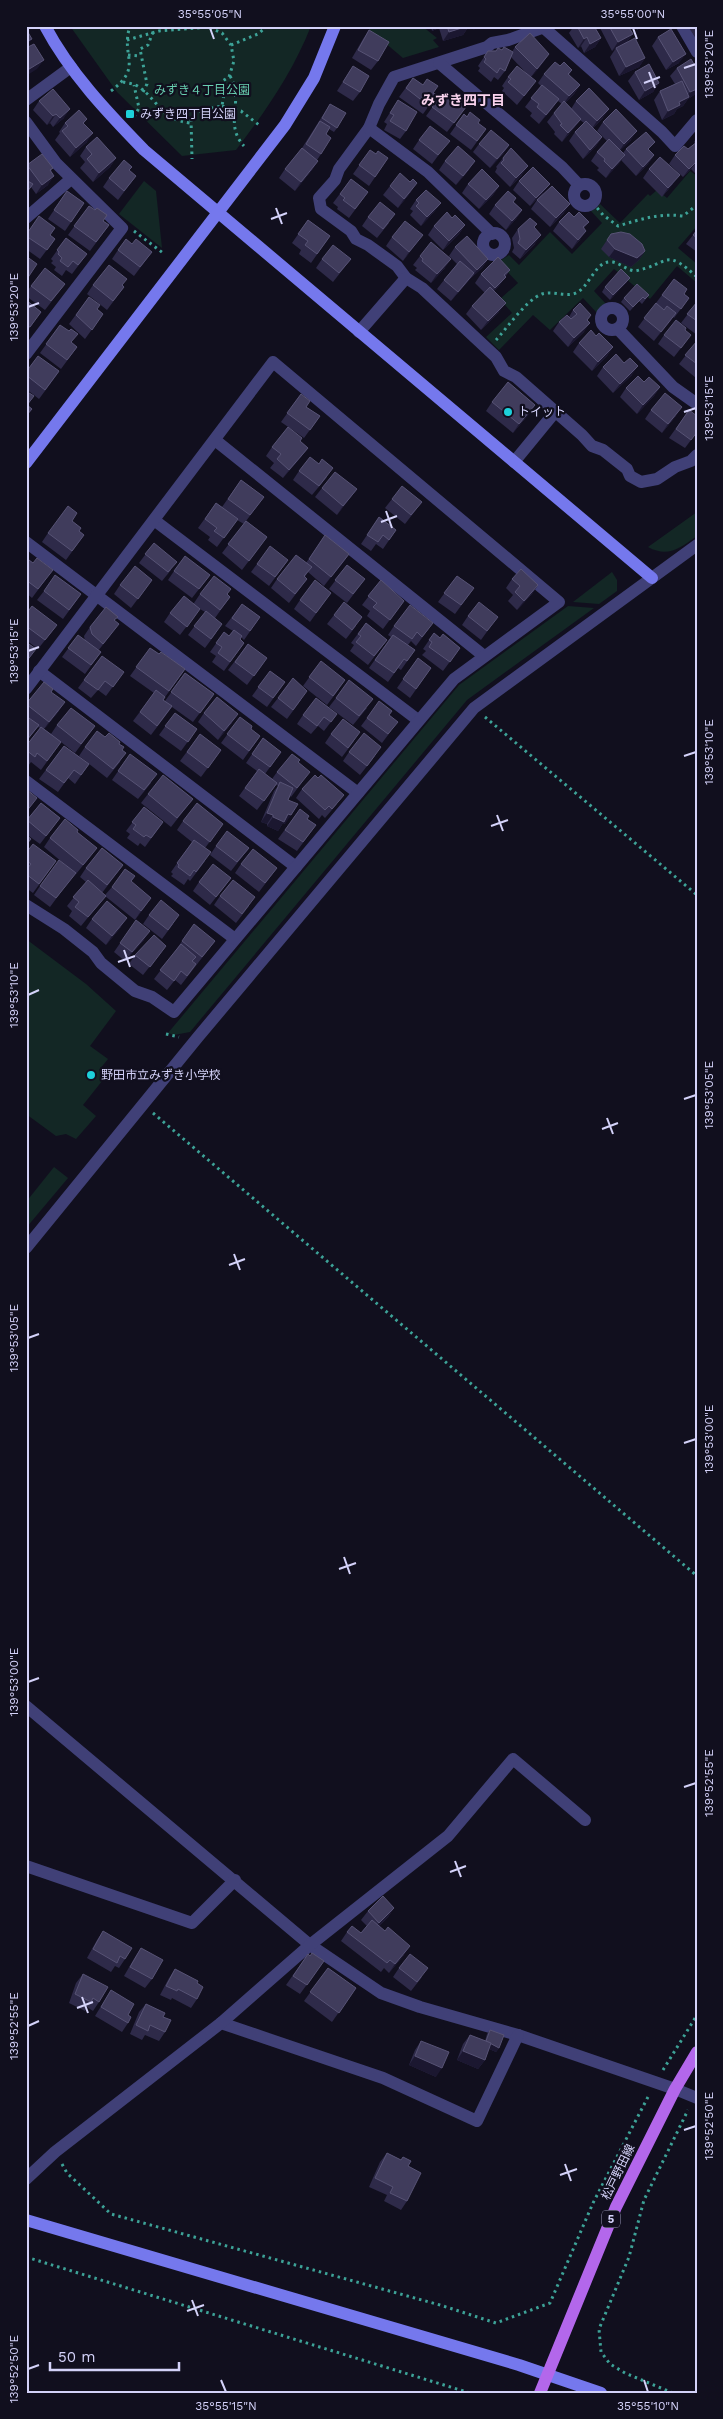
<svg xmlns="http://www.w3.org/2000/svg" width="723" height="2419" font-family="'Work Sans','Noto Sans JP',sans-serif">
	<rect width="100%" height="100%" fill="#110f1e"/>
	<g fill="#132725">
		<path d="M 70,26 L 311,26 C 293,72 265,112 236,150 L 182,156 L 117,92 Z"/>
		<polygon points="365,26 422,26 437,38 433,40 439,47 403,58"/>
		<polygon points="690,171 697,176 697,226 678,248 697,264 697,283 677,266 650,299 614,269 594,291 607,305 597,313 583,298 550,330 533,315 499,350 486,337 512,313 500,299 518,283 498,262 509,255 519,265 550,232 572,254 602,223 591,211 600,204 620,223 648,194 650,196 657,190 667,198"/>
		<polygon points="144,181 156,191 162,248 119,214"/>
		<path d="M 697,512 L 697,536 C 680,548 668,558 648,547 Z"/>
		<polygon points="612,572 617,580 617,591 599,604 573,602"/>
		<polygon points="568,606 594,608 467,700 190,1032 174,1035 168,1033 459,685"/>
		<polygon points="26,939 86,984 116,1011 90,1046 108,1059 99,1070 106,1076 83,1105 96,1116 76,1139 66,1134 56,1136 26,1114"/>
		<polygon points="54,1167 68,1178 26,1228 26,1202"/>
	</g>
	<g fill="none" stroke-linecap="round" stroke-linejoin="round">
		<g stroke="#3da297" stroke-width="3" stroke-dasharray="2.5 4" stroke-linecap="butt">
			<polyline points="127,40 159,31 208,27 222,33 231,45 234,61 229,77 221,82 224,94 222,106 201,110 191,119 192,159"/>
			<polyline points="231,45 258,34 267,26"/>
			<polyline points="128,55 141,56"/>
			<path d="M 230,76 C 245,101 223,123 244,146"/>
			<path d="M 123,82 C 128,83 135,84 139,87 C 160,102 160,119 190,123"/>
			<path d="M 111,91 C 144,66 120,57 130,26"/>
			<polyline points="143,92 147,84 140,49 148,45 153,32"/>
			<polyline points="222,106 241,111 259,125"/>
			<polyline points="134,117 139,108 134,85"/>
			<path d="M 593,203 L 603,215 L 618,226 C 641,219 660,213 683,216 L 697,205"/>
			<polyline points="134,231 163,253"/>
			<path d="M 496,340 C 508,327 526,300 542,294 C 552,291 563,296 573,294 C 590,290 594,259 613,262 C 621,264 627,270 635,271 C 670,264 664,247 697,277"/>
			<polyline points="485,717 697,895"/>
			<polyline points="166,1034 179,1037"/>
			<polyline points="153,1113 697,1576"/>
			<polyline points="663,2070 697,2015"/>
			<polyline points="62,2164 67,2173 111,2214 440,2305 496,2323 550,2303 593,2203 649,2095"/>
			<polyline points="26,2257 470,2393"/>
			<polyline points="673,2393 625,2373 610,2364 601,2352 599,2329 629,2257 644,2200 688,2110"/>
		</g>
		<g stroke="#404077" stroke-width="12">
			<polyline points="547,26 508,40 492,43 487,47 394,77 379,104 369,128 339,169 335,180 319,198 321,209 351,231 356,239 368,245 397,266 406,278 422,288 496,357 504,371 516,377 582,435 592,446 603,450 627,469 630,476 641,482 657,479 675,467 691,461 697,455"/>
			<polyline points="682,26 697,52"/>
			<polyline points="544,28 662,132 675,146 697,120"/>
			<polyline points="439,63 562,167 579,185"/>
			<polyline points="26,100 71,67"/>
			<polyline points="26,122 56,163 122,228 26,354"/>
			<polyline points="369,128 428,172 492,234"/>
			<circle cx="585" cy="195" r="11"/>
			<polyline points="26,218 71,179"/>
			<circle cx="494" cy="244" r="11"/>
			<circle cx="612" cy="319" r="11"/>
			<polyline points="618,329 673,387 697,404"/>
			<polyline points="359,332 406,278"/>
			<polyline points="215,440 484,656"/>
			<polyline points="514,462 555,412"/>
			<polyline points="154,520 418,720"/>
			<polyline points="26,542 358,793"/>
			<polyline points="39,671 296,867"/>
			<polyline points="26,689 273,362 559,602 454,679 174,1012 152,997 135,991 101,963 93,952 64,929 26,905"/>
			<polyline points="26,781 235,939"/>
			<polyline points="26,1248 198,1037 474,708 697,545"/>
			<polyline points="26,1706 310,1945 381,1993 420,2007 518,2035 675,2089 697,2098"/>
			<polyline points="26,1866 192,1923 235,1880"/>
			<polyline points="221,2023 383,2078 477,2121 518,2035"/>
			<polyline points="26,2179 55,2152 221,2023 310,1945 448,1836 513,1759 585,1820"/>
		</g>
		<g stroke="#7578ed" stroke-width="12">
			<path d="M 45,26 C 70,73 107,112 144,150 L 652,578"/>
			<polyline points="26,463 285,125 314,78 335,26"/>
			<polyline points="26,2220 519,2365 601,2393"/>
		</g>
		<polyline stroke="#b367eb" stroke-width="12" points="540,2393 616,2207 675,2089 697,2052"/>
	</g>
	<g fill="#2e2a49">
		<polygon points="431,26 469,26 463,35 443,41 439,28 432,31"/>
		<polygon points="574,26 594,26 601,38 595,47 584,53 581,46 578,48 569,33"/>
		<polygon points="599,26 628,26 633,34 626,43 645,58 639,67 619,76 610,57 616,48 612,51"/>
		<polygon points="635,26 643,26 637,30"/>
		<polygon points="690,26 697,26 697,40 689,28"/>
		<polygon points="369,30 378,61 371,70 352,58 363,39"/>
		<polygon points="658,37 679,63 666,70 652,46"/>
		<polygon points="515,47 549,54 531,77 529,90 517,105 502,91 504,88 502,86 508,77 527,74 511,57 505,71 498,80 494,77 491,82 478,71 480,68 478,66 488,51 502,50 512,52"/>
		<polygon points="697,65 697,93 688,99 683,106 677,109 674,114 662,120 654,100 660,91 675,84 670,76 677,68 695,66"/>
		<polygon points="353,66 360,92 353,101 337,91"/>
		<polygon points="560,66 572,70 569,75 580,85 574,94 565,103 571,109 576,101 603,118 593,128 602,137 596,146 583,159 569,141 575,132 584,123 580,120 574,128 562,142 554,134 555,132 547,122 554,113 562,104 558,101 539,124 530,116 532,113 525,107 541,86 538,83 544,74"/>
		<polygon points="635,72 659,83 653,92 639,100 628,81"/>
		<polygon points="413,78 437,95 423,114 399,97"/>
		<polygon points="439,98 442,100 466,107 447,132 426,116"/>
		<polygon points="398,100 406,131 400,139 384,130 387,124 384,122"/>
		<polygon points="39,101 64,118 53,127 50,123 47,125 33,110"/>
		<polygon points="330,104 337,128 334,132 329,129 326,134 321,154 317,160 318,161 312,170 295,191 279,178 285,169 302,148"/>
		<polygon points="464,114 478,123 486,129 471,150 450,134"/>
		<polygon points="87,119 84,123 87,142 70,157 55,140 60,133 59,132 65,123"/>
		<polygon points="603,122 631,140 620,150 623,153 626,149 650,151 654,155 648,164 636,176 621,160 606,178 597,170 599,168 591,161 597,152 607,141 597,131"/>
		<polygon points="697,138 697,173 696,174 691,169 683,177 669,164 675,155 688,149 695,143 694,142"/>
		<polygon points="419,140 443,149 432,164 413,149"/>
		<polygon points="479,144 509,145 503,154 490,168 473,152"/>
		<polygon points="86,147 116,158 110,167 93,182 80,168 85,162 80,156"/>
		<polygon points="370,150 376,154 388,158 369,186 353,174"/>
		<polygon points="503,158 522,175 510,187 495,172 497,168 496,167"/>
		<polygon points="445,161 469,170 456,185 439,170"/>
		<polygon points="27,165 53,168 51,171 48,185 36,194 31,187 26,193 26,166"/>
		<polygon points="649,169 673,184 662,197 643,178"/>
		<polygon points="129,171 136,176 118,200 103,187 109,178"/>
		<polygon points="351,179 368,192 349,218 337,209 338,207 333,203"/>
		<polygon points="519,181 543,193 530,206 513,190"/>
		<polygon points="468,184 499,186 493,195 479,209 462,193"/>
		<polygon points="390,186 411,192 398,208 383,195"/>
		<polygon points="67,191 84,203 65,231 48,219"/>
		<polygon points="416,200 441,203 434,212 421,226 410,215 413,211 410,209"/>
		<polygon points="537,200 564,213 550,227 531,209"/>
		<polygon points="514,202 522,210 516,219 506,230 489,214 495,205"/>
		<polygon points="89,206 103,221 109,225 90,251 68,235"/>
		<polygon points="368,217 389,223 377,238 362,226"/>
		<polygon points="574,217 589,222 584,228 580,240 572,249 553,231 559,222"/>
		<polygon points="452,218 465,225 459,234 443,250 428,235 434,226"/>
		<polygon points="308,220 330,236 311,263 299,254 301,250 292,243"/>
		<polygon points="534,227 535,244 520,259 512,252 514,248 512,238 518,229"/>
		<polygon points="697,230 697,252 686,244"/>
		<polygon points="611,234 645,251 639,260 631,267 609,257 601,249"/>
		<polygon points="26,235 50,235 55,239 40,259 26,249"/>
		<polygon points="392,237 416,244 403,261 386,246"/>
		<polygon points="66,238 87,254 72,274 66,270 62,276 54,270 56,267 51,263 53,261 51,259"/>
		<polygon points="132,244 152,252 134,276 112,259 118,250"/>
		<polygon points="455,247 488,259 482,268 471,278 451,301 437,289 444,280 457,264 449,256"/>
		<polygon points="420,256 445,268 431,283 415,270 417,268 413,265"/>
		<polygon points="322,259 351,259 333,282 316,268"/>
		<polygon points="510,270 499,286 494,291 499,312 481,330 466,314 472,306 485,293 475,283 481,274"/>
		<polygon points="627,282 610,300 602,292 605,287"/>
		<polygon points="65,284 45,310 26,296 26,293 31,286"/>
		<polygon points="93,285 123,285 124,287 107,310 87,294"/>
		<polygon points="684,294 689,298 674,318 673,317 654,341 638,327 662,295"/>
		<polygon points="649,295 642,304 639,301 630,311 621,302 624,298"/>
		<polygon points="89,297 97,309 103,314 85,339 69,324"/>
		<polygon points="26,300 41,312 26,333"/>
		<polygon points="697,302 697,335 681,323"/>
		<polygon points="573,310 591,315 587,321 584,332 568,347 553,331 559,322 569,317"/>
		<polygon points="60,325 72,343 77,347 61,369 40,353"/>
		<polygon points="685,330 685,343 674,357 658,344 664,335"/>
		<polygon points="596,336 613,347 607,356 592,371 573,352 579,343"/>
		<polygon points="697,341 697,377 696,378 679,364"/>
		<polygon points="603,367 632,375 613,393 597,376"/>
		<polygon points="26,372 59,372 39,399 26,389"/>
		<polygon points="644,382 660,387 654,396 637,414 620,397 626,388"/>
		<polygon points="301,394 306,407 320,416 304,438 281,422"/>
		<polygon points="492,402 535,405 529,414 513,433 486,411"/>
		<polygon points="651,410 676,416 662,433 645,419"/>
		<polygon points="689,410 697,432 685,448 669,438"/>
		<polygon points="300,441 308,448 301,457 283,478 270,468 274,463 266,456 272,447"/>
		<polygon points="299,471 327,477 312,495 293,480"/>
		<polygon points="241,480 264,497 246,521 267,537 242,570 222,553 244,524 237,520 217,547 208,540 210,537 198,528 216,503 222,507"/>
		<polygon points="322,488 357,489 337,515 315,497"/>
		<polygon points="392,499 422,502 405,524 385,508"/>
		<polygon points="379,517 396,530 383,549 376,544 371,551 361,544"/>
		<polygon points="72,521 79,531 84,535 66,560 42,542 48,533"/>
		<polygon points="325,535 349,554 324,586 308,572 305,577 301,587 289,603 271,588 277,579 306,563"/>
		<polygon points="154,543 171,570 162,581 139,563"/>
		<polygon points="288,560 269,586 251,572 257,564"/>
		<polygon points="33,563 46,579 32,598 26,593 26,564"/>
		<polygon points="347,565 365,579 347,603 329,589"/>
		<polygon points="174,571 210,575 192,598 168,580"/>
		<polygon points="457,576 474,588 455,614 438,602"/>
		<polygon points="512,579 538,585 532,594 517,610 508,601 513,595 506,588"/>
		<polygon points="152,580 131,608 114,594 120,585"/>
		<polygon points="381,580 397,610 383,629 367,616 370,611 362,605"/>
		<polygon points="44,591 81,594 63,619 37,600"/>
		<polygon points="200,594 227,595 230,597 215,618 216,633 205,648 188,635 205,612 200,609 180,635 164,622 170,613 194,603"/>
		<polygon points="300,600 325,601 310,622 294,609"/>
		<polygon points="242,604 260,617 244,640 241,637 240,639 244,643 224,671 212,662 216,656 210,652 224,632 229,636 233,631 225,626"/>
		<polygon points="26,614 57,625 38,649 26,640"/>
		<polygon points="334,615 356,626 346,639 327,624"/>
		<polygon points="468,616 491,626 481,640 462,625"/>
		<polygon points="115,621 112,633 98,651 101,652 85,674 62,657 78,635 85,641 84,636 90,627"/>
		<polygon points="366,623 387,640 368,665 350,651 354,645 351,643"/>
		<polygon points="433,623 416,646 411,641 408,645 415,650 401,670 398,668 388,682 369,668 391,637 388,635 394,626"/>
		<polygon points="434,633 440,638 460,648 443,671 422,655 426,651 423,649"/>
		<polygon points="248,644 267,658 247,685 228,670"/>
		<polygon points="150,648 159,654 185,669 163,700 165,701 185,673 214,694 193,722 172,707 151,735 133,721 154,693 130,676"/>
		<polygon points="418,658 431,668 410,698 397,688"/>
		<polygon points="321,661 339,689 327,705 303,686"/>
		<polygon points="270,671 285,682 267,707 252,696"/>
		<polygon points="84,680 117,681 106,696 98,690 91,698 78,688"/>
		<polygon points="51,692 59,711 44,729 51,734 57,725 95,726 75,753 61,742 41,770 31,762 28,766 26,764 26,746 40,728 38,727 26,742 26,703"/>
		<polygon points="278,698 301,700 287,719 271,707"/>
		<polygon points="336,698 367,708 353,725 329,707"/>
		<polygon points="175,713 197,729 181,751 159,735"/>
		<polygon points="204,713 232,723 218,740 198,722"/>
		<polygon points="337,714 324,731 318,726 311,734 297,724 303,715"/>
		<polygon points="389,715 391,731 382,743 361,726 367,718"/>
		<polygon points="240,717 251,729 260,736 243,760 221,743"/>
		<polygon points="200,734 221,750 201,777 180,761"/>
		<polygon points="331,734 354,741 342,757 325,743"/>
		<polygon points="105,737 119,744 122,750 120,762 107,778 79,756 85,747"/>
		<polygon points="263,738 281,752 265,774 272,779 277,772 299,763 303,781 291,797 290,796 288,800 285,824 283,823 278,831 267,826 267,824 261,822 274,791 278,786 276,785 257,810 239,796 257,771 246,763"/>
		<polygon points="64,746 89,764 75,784 68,778 58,792 39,779"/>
		<polygon points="349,752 375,756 360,775 343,761"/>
		<polygon points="130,754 151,783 138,799 112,780"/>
		<polygon points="302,789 337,804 325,818 322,815 319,819 296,798"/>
		<polygon points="148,794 193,799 171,827 141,803"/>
		<polygon points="41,803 60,818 40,844 26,834 26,821"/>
		<polygon points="144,807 163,822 145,847 140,843 138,846 127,838 130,834 126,831"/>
		<polygon points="300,809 307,819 316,825 297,851 278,839"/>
		<polygon points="183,821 223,824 205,848 205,861 190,881 188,879 184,885 171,876 173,874 171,872 192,842 177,830"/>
		<polygon points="77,832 90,857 76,874 75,873 50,907 34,895 40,886 68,867 44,847 50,838"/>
		<polygon points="216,846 249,848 231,871 210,855"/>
		<polygon points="26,853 56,861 33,893 26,888"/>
		<polygon points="241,864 277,868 259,892 235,873"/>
		<polygon points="123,865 102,893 105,895 112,887 135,876 131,882 151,898 135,920 105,896 99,904 81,926 69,916 72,911 67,906 86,882 80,877 86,868"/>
		<polygon points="231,878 210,905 193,891 199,882"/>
		<polygon points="220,896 249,906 236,923 214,905"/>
		<polygon points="149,915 173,924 162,939 143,924"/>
		<polygon points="92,919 121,927 106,945 86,928"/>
		<polygon points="136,920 144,940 125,961 114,952"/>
		<polygon points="182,941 215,941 181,985 175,980 167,990 154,979 176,950"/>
		<polygon points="166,946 143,975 129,964 135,955"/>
		<polygon points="394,1908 388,1917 379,1926 404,1955 389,1973 384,1968 381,1972 341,1941 347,1932 361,1933 367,1926 361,1920 368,1911"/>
		<polygon points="103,1931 125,1959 119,1968 115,1966 111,1972 87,1958 97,1940"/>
		<polygon points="141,1948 152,1979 145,1988 124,1976 135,1957"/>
		<polygon points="308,1954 310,1956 324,1961 300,1994 286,1985"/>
		<polygon points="328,1968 356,1988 332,2022 304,2001"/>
		<polygon points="399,1968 422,1977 411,1991 393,1977"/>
		<polygon points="175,1969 197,1983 197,1999 191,2008 172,1998 171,2000 160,1995 169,1978"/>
		<polygon points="83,1974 99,2002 93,2011 87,2007 85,2011 69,2003 76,1983"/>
		<polygon points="111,1990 128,2015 128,2023 122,2032 95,2016"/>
		<polygon points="146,2004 163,2017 165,2032 159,2041 145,2035 142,2040 130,2034 139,2012"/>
		<polygon points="490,2030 499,2048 496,2052 489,2049 485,2060 478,2069 457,2060 463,2044 470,2035 485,2041 487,2034"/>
		<polygon points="421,2041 436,2077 409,2065 415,2050"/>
		<polygon points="387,2153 401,2160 403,2157 408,2166 407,2201 401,2210 384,2201 387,2195 369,2187 380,2162"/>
	</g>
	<g fill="#1b1730">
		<polygon points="435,26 440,26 439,28 432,31"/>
		<polygon points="469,26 463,35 443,41 449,32"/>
		<polygon points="475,26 482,26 473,30"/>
		<polygon points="633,34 626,43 612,51 618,42"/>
		<polygon points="587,37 581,46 578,48 584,39"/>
		<polygon points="601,38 595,47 584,53 590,44"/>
		<polygon points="32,39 26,47 26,42"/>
		<polygon points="549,54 543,63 531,78 537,69"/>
		<polygon points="686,54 679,63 666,70 673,62"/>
		<polygon points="645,58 639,67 619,76 626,67"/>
		<polygon points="44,60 37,69 26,76 26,71"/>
		<polygon points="659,83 653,92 639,100 645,91"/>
		<polygon points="580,85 574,94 563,105 569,96"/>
		<polygon points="697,89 696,94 688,99 683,106 677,109 674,114 662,120 668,111 679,102 685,99 690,92"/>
		<polygon points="559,99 553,108 539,124 546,115"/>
		<polygon points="70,109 64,118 53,127 60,118"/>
		<polygon points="609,109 603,118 591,130 597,121"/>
		<polygon points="56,114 50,123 47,125 53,116"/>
		<polygon points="581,119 574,128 562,142 568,133"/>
		<polygon points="637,131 631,140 618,153 624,144"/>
		<polygon points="93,133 87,142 70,157 76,148"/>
		<polygon points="602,137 596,146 583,159 590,150"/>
		<polygon points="509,145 503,154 490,168 497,159"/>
		<polygon points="625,155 619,164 606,178 612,169"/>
		<polygon points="654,155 648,164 636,176 643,167"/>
		<polygon points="116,158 110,167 93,182 99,173"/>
		<polygon points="318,161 312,170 295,191 301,182"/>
		<polygon points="475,161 469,170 456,185 463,176"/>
		<polygon points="697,161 691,169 683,177 689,169"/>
		<polygon points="528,166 522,175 510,187 516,178"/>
		<polygon points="680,175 673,184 662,197 668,188"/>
		<polygon points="54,176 48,185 36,194 42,185"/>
		<polygon points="417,183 411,192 398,208 404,199"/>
		<polygon points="550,184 543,193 530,206 536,198"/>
		<polygon points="499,186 493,195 479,209 486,200"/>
		<polygon points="441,203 434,212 421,226 427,217"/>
		<polygon points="570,204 564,213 550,227 556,218"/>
		<polygon points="522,210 516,219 506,230 512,221"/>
		<polygon points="465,225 459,234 443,250 449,241"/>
		<polygon points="586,231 580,240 572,249 578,240"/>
		<polygon points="423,235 416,244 403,261 409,252"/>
		<polygon points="541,235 535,244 520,259 526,250"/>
		<polygon points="615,249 645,251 639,260 631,267 609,257"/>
		<polygon points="451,259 445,268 431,283 437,274"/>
		<polygon points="488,259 482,268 471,278 451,301 458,292 477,270"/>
		<polygon points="506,277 499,286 488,297 495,288"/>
		<polygon points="630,278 627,282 610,300 613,295"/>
		<polygon points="506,303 499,312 481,330 488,321"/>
		<polygon points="676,313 670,322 654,341 661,332"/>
		<polygon points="590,323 584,332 568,347 574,338"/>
		<polygon points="613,347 607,356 592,371 598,362"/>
		<polygon points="638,366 632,375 613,393 620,384"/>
		<polygon points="660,387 654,396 637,414 643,405"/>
		<polygon points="535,405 529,414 513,433 519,424"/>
		<polygon points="682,407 676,416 662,433 668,424"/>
		<polygon points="308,448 301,457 283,478 289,470"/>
		<polygon points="357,489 350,498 337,515 343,506"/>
		<polygon points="349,554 343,563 324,586 331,577"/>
		<polygon points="538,585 532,594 517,610 524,601"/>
		<polygon points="65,702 59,711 43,731 49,722"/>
		<polygon points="238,714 232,723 218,740 224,731"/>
		<polygon points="267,813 273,815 267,824 261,822"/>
		<polygon points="288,814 291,815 285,824 283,823 278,831 267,826 273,817"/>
		<polygon points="151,898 145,907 135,920 141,911"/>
		<polygon points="127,918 121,927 106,945 112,936"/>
		<polygon points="150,931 144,940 125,961 132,952"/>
		<polygon points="394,1908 388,1917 373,1932 379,1923"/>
		<polygon points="410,1946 404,1955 389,1973 395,1964"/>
		<polygon points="486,2042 499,2048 496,2052 482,2046"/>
		<polygon points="463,2051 485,2060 478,2069 457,2060"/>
		<polygon points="415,2056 442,2068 436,2077 409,2065"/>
	</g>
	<g fill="#403c5c" stroke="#575375">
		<polygon points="447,26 468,26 449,32"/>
		<polygon points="577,26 594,26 601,38 590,44 587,37 584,39"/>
		<polygon points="609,26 628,26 633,34 618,42"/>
		<polygon points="26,29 32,39 26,42"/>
		<polygon points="671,29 686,54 673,62 658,37"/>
		<polygon points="369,30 389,42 378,61 358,50"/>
		<polygon points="530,33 549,54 537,69 515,47"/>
		<polygon points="635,38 645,58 626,67 616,48"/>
		<polygon points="34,44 44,60 26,71 26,48"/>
		<polygon points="504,47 513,52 505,71 500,68 497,73 484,62 486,59 484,57 488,51 496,51 498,48 502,50"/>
		<polygon points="691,59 695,66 697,65 697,89 690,92 677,68"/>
		<polygon points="555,62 560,66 564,62 572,70 568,74 580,85 569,96 544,74"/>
		<polygon points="649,64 659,83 645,91 635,72"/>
		<polygon points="353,66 369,76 360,92 343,82"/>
		<polygon points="517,66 536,81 524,96 508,82 511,79 508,77"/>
		<polygon points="413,78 423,85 427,79 438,86 433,93 437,95 429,106 406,88"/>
		<polygon points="682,81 689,97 679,102 680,105 668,111 660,91"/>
		<polygon points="542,85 559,99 546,115 537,107 539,104 531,98"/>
		<polygon points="589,88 609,109 597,121 576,101"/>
		<polygon points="53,89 70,109 60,118 56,114 53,116 39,101"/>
		<polygon points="447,93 466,107 454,123 432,107 439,98 442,100"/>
		<polygon points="398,100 417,112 406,131 390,121 394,115 390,113"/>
		<polygon points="564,101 581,119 568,133 560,125 562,124 554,113"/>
		<polygon points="330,104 346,113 337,128 322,118"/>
		<polygon points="616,109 637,131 624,144 603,122"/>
		<polygon points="79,110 87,119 83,123 93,133 76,148 62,131 68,126 65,123"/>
		<polygon points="470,112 480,120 478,123 486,129 477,141 456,125 464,114 467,117"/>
		<polygon points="320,121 330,127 326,134 331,138 321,154 306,144"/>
		<polygon points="586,121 602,137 590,150 575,132"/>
		<polygon points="430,126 450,141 438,155 419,140"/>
		<polygon points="491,130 509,145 497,159 479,144"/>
		<polygon points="646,132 655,142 648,149 654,155 643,167 626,149"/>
		<polygon points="97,137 116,158 99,173 87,159 92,154 86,147"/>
		<polygon points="609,139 625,155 612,169 604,161 605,159 597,152"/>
		<polygon points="697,142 697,161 689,169 675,155 684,146 688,149"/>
		<polygon points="458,146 475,161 463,176 445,161"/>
		<polygon points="302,148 318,161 301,182 285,169"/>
		<polygon points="511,148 528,166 516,178 501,163 504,160 503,158"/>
		<polygon points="370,150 376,154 378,151 388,158 375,177 359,165"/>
		<polygon points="42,154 53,168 50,170 54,176 42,185 27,165"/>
		<polygon points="660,157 680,175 668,188 649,169"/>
		<polygon points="124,160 132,167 129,170 136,176 124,191 109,178"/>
		<polygon points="533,167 550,184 536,198 519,181"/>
		<polygon points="482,169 499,186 486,200 468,184"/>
		<polygon points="400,173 410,182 413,179 417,183 404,199 390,186"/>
		<polygon points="351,179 368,192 355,209 343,200 345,198 340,194"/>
		<polygon points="26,180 33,184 27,192 26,192"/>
		<polygon points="552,186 570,204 556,218 537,200"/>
		<polygon points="426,190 441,203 427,217 416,206 419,203 416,200"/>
		<polygon points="67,191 84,203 71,222 54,210"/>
		<polygon points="508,191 516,198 513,202 522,210 512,221 495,205"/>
		<polygon points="380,202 395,214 383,229 368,217"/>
		<polygon points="89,206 95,210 97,208 107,215 103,221 109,225 96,242 74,226"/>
		<polygon points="447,212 452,218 455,215 465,225 449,241 434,226"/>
		<polygon points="569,212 574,217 579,212 589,222 583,227 586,231 578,240 559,222"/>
		<polygon points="39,216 55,228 50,235 55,239 47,250 26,236 26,235"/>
		<polygon points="530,218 537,224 534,227 541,235 526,250 518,243 520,239 518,229"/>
		<polygon points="308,220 330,236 317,254 305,245 308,241 298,234"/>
		<polygon points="405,221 423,235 409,252 392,237"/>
		<polygon points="697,230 697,238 693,235"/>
		<polygon points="621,232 630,234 642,244 645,251 637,258 615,249 607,240 611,234"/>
		<polygon points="467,236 488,259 477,270 455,247"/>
		<polygon points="66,238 87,254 78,265 73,261 68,267 60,261 62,258 58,254 59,252 57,250"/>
		<polygon points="126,239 132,244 136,239 152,252 140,267 118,250"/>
		<polygon points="431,242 451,259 437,274 422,261 423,259 420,256"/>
		<polygon points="333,245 351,259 339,273 322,259"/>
		<polygon points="26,256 37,264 27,279 26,279"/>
		<polygon points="498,257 510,270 504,275 506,277 495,288 481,274"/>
		<polygon points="460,261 474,273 458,292 444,280"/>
		<polygon points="109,265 127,279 122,285 124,287 113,301 93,285"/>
		<polygon points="45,268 65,284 51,301 31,286"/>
		<polygon points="621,269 630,278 613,295 605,287"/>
		<polygon points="674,279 687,289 684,294 689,298 681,309 662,295"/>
		<polygon points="637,284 649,295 645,299 643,297 633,307 624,298"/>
		<polygon points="490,287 506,303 488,321 472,306"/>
		<polygon points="89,297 100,305 97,309 103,314 92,330 76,315"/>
		<polygon points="26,300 41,312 30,327 26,324"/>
		<polygon points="697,302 697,321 687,314"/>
		<polygon points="580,303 591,315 587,320 590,323 574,338 559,322 567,315 571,319 577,314 573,310"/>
		<polygon points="656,303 664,310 667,306 676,313 661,332 644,318"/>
		<polygon points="676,320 686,328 685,330 691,335 681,348 664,335"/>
		<polygon points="60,325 69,331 71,329 78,334 71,342 77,347 67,360 46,344"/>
		<polygon points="591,330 596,336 599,333 613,347 598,362 579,343"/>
		<polygon points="697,341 697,364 685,355"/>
		<polygon points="616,354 624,363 630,358 638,366 620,384 603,367"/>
		<polygon points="38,356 59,371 45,390 26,375 26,372"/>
		<polygon points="638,376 644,382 649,377 660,387 643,405 626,388"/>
		<polygon points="508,382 535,405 519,424 492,402"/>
		<polygon points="26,391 34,396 27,405 32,409 26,416"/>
		<polygon points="665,393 682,407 668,424 651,410"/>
		<polygon points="301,394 310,401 306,407 320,416 310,430 287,413"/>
		<polygon points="689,410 697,416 697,432 691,440 676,429"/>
		<polygon points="288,427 302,438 300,441 308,448 289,470 277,459 281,454 272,447"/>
		<polygon points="310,457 319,464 322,459 333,468 319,486 299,471"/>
		<polygon points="335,472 357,489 343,506 322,488"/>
		<polygon points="241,480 264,497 250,515 228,499"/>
		<polygon points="402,486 422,502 411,515 392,499"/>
		<polygon points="216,503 238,519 224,538 214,531 217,528 205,519"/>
		<polygon points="68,506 77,513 72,521 81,528 79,531 84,535 72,551 48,533"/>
		<polygon points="379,517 396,530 389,540 383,535 378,542 367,535"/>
		<polygon points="246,521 267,537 249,561 228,544"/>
		<polygon points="325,535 349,554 331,577 309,559"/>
		<polygon points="154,543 177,562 168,572 145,554"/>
		<polygon points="270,546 288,560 275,577 257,564"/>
		<polygon points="296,555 312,567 304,576 307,579 295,594 277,579"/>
		<polygon points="185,556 210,575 199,589 174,571"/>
		<polygon points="37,558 53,570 38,589 26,580 26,564 29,560 33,563"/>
		<polygon points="347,565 365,579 353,594 335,580"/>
		<polygon points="135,566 152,580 138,599 120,585"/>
		<polygon points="521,569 538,585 524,601 515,592 520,586 512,579"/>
		<polygon points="55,575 81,594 69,610 44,591"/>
		<polygon points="214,576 231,589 227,594 230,597 220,610 200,594"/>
		<polygon points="457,576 474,588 461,605 444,593"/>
		<polygon points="315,580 331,593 316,613 300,600"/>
		<polygon points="381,580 404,601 390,620 373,607 377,603 368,596"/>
		<polygon points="184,596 200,609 187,627 170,613"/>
		<polygon points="344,602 362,617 352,630 334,615"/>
		<polygon points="479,602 498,617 487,631 468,616"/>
		<polygon points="242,604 260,617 250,631 232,618"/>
		<polygon points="410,605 433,623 422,637 417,632 412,639 394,626"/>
		<polygon points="32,606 57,625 45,640 26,626 26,614"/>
		<polygon points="106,607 118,617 114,620 119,624 103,644 92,634 90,627"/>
		<polygon points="206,611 222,624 211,639 194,626"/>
		<polygon points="366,623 387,640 374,656 356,642 361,636 358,634"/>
		<polygon points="234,630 242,636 240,639 244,643 230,662 218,653 222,647 216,643 224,632 229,636"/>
		<polygon points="434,633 440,638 443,634 460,648 450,662 429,647 432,642 429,640"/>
		<polygon points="78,635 101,652 91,665 68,648"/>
		<polygon points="393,635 415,650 407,661 404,659 394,673 375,660"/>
		<polygon points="26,642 36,649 26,662"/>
		<polygon points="248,644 267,658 254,676 235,662"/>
		<polygon points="150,648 159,654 161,652 185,669 169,691 136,667"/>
		<polygon points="102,656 124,672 113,687 105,681 98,690 84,680"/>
		<polygon points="418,658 431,668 416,689 403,679"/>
		<polygon points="321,661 345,680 333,696 309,677"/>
		<polygon points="270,671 285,682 273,698 258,687"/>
		<polygon points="185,673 214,694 200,713 171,692"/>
		<polygon points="293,678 307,691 293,710 278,698"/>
		<polygon points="349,680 373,699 359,716 336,698"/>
		<polygon points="44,682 53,689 51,692 65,702 49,722 26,704"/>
		<polygon points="156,690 165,697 163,700 172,706 157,726 140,712"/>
		<polygon points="217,697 238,714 224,731 204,713"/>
		<polygon points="316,698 337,714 331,722 324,717 317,726 303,715"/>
		<polygon points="379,701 392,711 389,715 398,722 388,734 367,718"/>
		<polygon points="71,708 95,726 81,744 57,725"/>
		<polygon points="175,713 197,729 188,742 165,726"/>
		<polygon points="26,716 39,725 26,741"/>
		<polygon points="240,717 252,726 251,729 260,736 249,751 227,734"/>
		<polygon points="343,719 360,732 348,748 331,734"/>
		<polygon points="41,727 61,742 47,761 37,753 35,757 26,750 26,746"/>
		<polygon points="97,731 105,737 109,733 120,742 119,744 124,747 122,750 126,753 113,769 85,747"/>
		<polygon points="364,733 381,747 367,766 349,752"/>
		<polygon points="200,734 221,750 208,768 187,752"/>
		<polygon points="263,738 281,752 270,767 252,754"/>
		<polygon points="64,746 89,764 81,775 74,770 64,783 46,770"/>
		<polygon points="130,754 157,774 144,790 118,771"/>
		<polygon points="292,754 300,760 298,762 310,772 297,788 277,772"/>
		<polygon points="259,769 277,783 264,801 245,788"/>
		<polygon points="163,775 193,799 177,818 148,794"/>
		<polygon points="315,775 318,778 321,775 344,795 332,809 329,806 325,810 302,789"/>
		<polygon points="280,782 293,788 288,800 298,804 291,815 288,814 284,822 273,817 273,815 267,813"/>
		<polygon points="26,789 37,798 26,812"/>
		<polygon points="41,803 60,818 46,836 27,820"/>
		<polygon points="197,803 223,824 210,842 183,821"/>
		<polygon points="144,807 163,822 151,838 146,835 144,837 133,829 136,825 132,822"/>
		<polygon points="300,809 309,816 307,819 316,825 303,842 285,830"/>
		<polygon points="65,819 78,830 77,832 97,848 83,865 50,838"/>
		<polygon points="227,831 249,848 237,862 216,846"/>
		<polygon points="26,835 31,839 26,845"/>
		<polygon points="194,840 211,852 196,872 194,870 190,876 178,867 179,865 177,863"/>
		<polygon points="33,844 56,861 39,884 26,874 26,870 31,864 26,860 26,853"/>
		<polygon points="102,848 123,865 107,885 86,868"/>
		<polygon points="253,849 277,868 265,883 241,864"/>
		<polygon points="59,860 76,873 56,898 40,886"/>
		<polygon points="213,864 231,878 216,897 199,882"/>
		<polygon points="125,869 135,876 131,881 151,898 141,911 112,887"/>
		<polygon points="88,880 106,896 88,917 75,907 79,902 73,897"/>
		<polygon points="233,880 255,897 242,914 220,896"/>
		<polygon points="161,900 179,915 168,930 149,915"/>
		<polygon points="107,901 127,918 112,936 92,919"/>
		<polygon points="136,920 150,931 132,952 120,943"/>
		<polygon points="194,924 215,941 202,957 182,941"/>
		<polygon points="154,935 166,946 150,967 135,955"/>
		<polygon points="181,944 196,957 192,961 196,964 187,976 181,971 174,981 160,970"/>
		<polygon points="383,1896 394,1908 379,1923 368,1911"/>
		<polygon points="372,1920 385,1931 388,1927 410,1946 395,1964 390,1960 387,1963 347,1932 352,1926 361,1933"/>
		<polygon points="103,1931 132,1948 125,1959 120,1956 117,1963 93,1949"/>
		<polygon points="141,1948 163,1960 152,1979 130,1967"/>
		<polygon points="312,1953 324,1961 307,1985 293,1976 308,1954 310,1956"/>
		<polygon points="410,1954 428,1968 417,1982 399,1968"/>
		<polygon points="328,1968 356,1988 339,2013 310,1992"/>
		<polygon points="175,1969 198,1981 197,1983 203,1987 197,1999 178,1989 177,1991 166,1986"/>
		<polygon points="83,1974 108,1987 99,2002 93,1998 91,2002 75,1994"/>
		<polygon points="111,1990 134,2004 128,2015 131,2017 128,2023 101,2007"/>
		<polygon points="146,2004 165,2013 163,2017 171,2020 165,2032 150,2025 148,2031 136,2025"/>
		<polygon points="490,2030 504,2035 499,2048 486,2041"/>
		<polygon points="470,2035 491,2043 485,2060 463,2051"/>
		<polygon points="421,2041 449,2052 442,2068 415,2056"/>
		<polygon points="387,2153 401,2160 403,2157 411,2161 408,2166 421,2173 407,2201 390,2193 393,2187 375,2178"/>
	</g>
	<path fill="none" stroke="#d4d2f9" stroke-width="2" d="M 210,28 L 214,39M 633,28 L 637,39M 684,68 L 696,64M 649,72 L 655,88M 644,83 L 660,77M 276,208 L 282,224M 271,219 L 287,213M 28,307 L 39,303M 684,412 L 696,408M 386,511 L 392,528M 381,522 L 397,516M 28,651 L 39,647M 684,756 L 696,752M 497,815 L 503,831M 491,826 L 508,820M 124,950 L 130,967M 118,962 L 135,956M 28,995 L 39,990M 684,1099 L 696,1095M 607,1118 L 613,1134M 602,1129 L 618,1123M 234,1254 L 240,1270M 229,1265 L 245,1259M 28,1338 L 39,1334M 684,1443 L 696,1439M 344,1557 L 350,1574M 339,1569 L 356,1563M 28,1682 L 39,1678M 684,1787 L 696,1783M 455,1861 L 461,1877M 450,1872 L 466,1866M 82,1997 L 88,2013M 77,2008 L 93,2002M 28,2026 L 39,2021M 684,2130 L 696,2126M 565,2164 L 571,2181M 560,2175 L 577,2169M 192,2300 L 198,2316M 187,2311 L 204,2305M 28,2369 L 39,2365M 221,2380 L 226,2392M 644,2380 L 648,2392"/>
	<g fill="#1dd0da" stroke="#110f1e" stroke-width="2">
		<rect x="125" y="109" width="10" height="10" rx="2.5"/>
		<circle cx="508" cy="412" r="5"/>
		<circle cx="91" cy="1075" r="5"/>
	</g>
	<g text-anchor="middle" stroke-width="4.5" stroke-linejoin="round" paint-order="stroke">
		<rect fill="#110f1e" stroke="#9a98b7" stroke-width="1" x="602" y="2210.5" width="18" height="17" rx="4"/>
		<g font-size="11" font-weight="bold" fill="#d4d2f9">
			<text x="611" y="2223">5</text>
		</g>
		<g font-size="12" fill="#68cfb0" stroke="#110f1e">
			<text x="202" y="94">みずき４丁目公園</text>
		</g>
		<g font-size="12" fill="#d4d2f9" stroke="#110f1e" text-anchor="start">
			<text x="140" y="118">みずき四丁目公園</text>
			<text x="518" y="416">トイット</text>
			<text x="101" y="1079">野田市立みずき小学校</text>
		</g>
		<g font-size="12" fill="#d4d2f9" stroke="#110f1e">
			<text transform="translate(618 2172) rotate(-64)" y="4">松戸野田線</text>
		</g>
		<g font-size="14" font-weight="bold" fill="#f9d3ed" stroke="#110f1e">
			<text x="463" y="105">みずき四丁目</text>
		</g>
	</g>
	<rect width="723" height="2419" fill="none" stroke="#110f1e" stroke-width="55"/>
	<path d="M50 2362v8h129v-8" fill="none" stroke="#d4d2f9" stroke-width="2.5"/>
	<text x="58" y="2362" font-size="15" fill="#d4d2f9" stroke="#110f1e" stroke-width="4" paint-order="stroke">50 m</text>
	<rect x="28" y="28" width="668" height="2364" fill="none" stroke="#d4d2f9" stroke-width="2"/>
	<g font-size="12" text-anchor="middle" fill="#d4d2f9">
		<text x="210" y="18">35°55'05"N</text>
		<text x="633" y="18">35°55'00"N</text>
		<text transform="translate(709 64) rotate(-90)" y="4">139°53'20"E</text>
		<text transform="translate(14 307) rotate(-90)" y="4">139°53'20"E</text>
		<text transform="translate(709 408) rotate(-90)" y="4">139°53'15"E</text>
		<text transform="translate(14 651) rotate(-90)" y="4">139°53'15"E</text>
		<text transform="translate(709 752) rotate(-90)" y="4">139°53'10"E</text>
		<text transform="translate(14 995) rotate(-90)" y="4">139°53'10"E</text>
		<text transform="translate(709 1095) rotate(-90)" y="4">139°53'05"E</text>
		<text transform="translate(14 1338) rotate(-90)" y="4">139°53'05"E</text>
		<text transform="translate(709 1439) rotate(-90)" y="4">139°53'00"E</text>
		<text transform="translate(14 1682) rotate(-90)" y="4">139°53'00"E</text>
		<text transform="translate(709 1783) rotate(-90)" y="4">139°52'55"E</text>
		<text transform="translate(14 2026) rotate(-90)" y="4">139°52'55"E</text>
		<text transform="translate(709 2126) rotate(-90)" y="4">139°52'50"E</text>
		<text transform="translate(14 2369) rotate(-90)" y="4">139°52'50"E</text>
		<text x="226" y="2410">35°55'15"N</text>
		<text x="648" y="2410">35°55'10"N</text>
	</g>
</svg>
